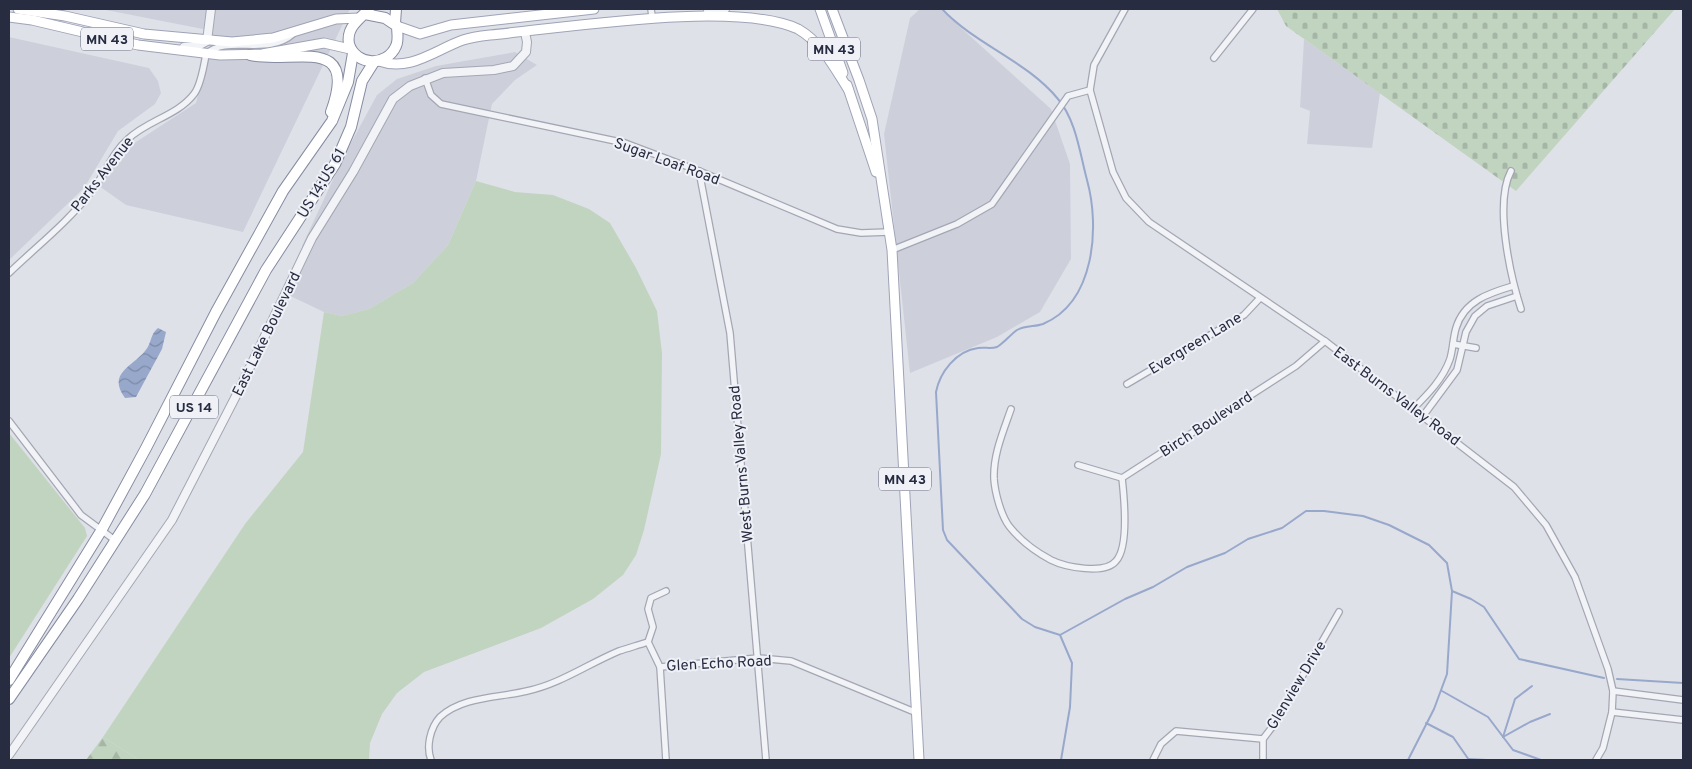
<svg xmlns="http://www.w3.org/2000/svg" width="1692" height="769" font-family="Overpass,sans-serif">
	<defs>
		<pattern id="forest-firs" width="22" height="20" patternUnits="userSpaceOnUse" patternTransform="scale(1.25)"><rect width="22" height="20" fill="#c1d4c0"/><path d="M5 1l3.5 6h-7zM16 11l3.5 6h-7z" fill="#a6b6a6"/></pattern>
		<pattern id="cemetery-stones" width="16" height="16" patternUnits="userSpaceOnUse" patternTransform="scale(1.25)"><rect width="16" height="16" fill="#c1d4c0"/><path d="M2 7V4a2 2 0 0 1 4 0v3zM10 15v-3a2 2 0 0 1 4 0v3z" fill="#a6b6a6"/></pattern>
		<pattern id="water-waves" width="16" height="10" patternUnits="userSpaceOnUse" patternTransform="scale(1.25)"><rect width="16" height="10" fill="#98a8cb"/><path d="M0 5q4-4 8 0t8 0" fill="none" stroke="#7c89a6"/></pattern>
	</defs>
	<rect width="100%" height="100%" fill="#dfe1e9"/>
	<g fill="#cdd0db">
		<polygon points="101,9 350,9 243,232 126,205 99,186 119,153 196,103 213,31"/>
		<polygon points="920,9 940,9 1051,109 1070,164 1071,259 1040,312 997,337 910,373 884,134 910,18"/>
		<polygon points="9,37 149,68 158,81 161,93 155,104 118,131 84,188 9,260"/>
		<polygon points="1304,39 1380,93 1372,148 1307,144 1310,111 1300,107"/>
		<polygon points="515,52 537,65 515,80 492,104 476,181 448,245 413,283 369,309 342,316 324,312 284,293 305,248 302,246 346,152 377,95 397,79 436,66"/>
	</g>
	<g fill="#c1d4c0">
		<polygon points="476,181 515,192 553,195 589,209 610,223 636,268 657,311 662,353 661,454 644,530 636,555 623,575 593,599 541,628 424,672 397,693 382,714 370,743 369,760 139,760 103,737 245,524 303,452 324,312 342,316 369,309 413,283 448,245"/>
		<polygon points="9,433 85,528 87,536 9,658"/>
	</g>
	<polygon fill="url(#forest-firs)" points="103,737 139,760 86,760"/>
	<polygon fill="url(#cemetery-stones)" points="1277,9 1675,9 1516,191 1286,26"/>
	<path fill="url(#water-waves)" d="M 158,328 L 166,332 L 162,349 L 136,397 L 125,398 C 107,373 132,367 145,351 C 152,343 150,334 158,328 Z"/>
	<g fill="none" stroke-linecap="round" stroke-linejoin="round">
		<g stroke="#98a8cb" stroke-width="2">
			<path d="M 942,9 C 976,45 1027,61 1058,99 C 1076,120 1080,154 1087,180 C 1100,227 1095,302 1043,324 C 1035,327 1026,325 1017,330 C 1010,335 1004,343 997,347 C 991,349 984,347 978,348 C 956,351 940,372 936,392 L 943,530 L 947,540 L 1022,619 L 1035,627 L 1060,635 L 1125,599 L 1153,587 L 1187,567 L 1225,553 L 1248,539 L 1282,528 L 1306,511 L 1324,511 L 1363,516 L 1389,525 L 1429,545 L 1447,563 L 1452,591 L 1447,674 L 1434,709 L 1408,760"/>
			<polyline points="1452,591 1471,599 1484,607 1519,659 1604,678"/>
			<polyline points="1060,635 1072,663 1070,707 1061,760"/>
			<polyline points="1617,679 1683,683"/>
			<polyline points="1442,691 1488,717 1513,750 1541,760"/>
			<polyline points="1426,723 1453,737 1469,760"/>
			<polyline points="1503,737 1515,699 1532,686"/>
			<polyline points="1503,737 1530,722 1550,714"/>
			<polyline points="1468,759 1487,760"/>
		</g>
		<defs>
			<g id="minor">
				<polyline points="651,9 652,16"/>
				<polyline points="1214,58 1253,9"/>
				<polyline points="425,78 431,95 441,104 625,143 699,171 837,229 861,233 889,232"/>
				<polyline points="1090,90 1113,172 1126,198 1149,222 1325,341 1514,487 1546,525 1575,577 1608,669 1613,691 1612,712 1603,748 1596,760"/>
				<polyline points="699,171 730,333 766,760"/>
				<path d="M 1511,171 C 1494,203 1510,275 1521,309"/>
				<polyline points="892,250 957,224 992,204 1068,96 1090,90 1094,65 1125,9"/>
				<path d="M 9,273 C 36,247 68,222 91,192 C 105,175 111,154 128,139 C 148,120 177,116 194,94 C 201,85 204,65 206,54 C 228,34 267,57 293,34"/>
				<polyline points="1453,344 1476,348"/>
				<polyline points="1127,384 1244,315 1260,298"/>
				<path d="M 1011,409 C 1003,432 993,455 994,479 C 995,493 1001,515 1009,526 C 1020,540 1036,552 1051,560 C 1065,567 1105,575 1116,561 C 1129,547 1124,496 1122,478"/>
				<path d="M 1413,409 C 1428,394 1443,379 1450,359 C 1453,349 1453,338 1456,328 C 1464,301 1489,293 1513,286"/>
				<polyline points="1423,416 1457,370 1466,332 1475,316 1487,306 1517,296"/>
				<polyline points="9,421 81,515 116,541"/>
				<polyline points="1078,465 1122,478 1296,366 1325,341"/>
				<polyline points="648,642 653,627 648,609 651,598 666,591"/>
				<polyline points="660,667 758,658 791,661 917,713"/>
				<polyline points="1613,691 1683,700"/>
				<polyline points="1612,712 1683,720"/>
				<path d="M 431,760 C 426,747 430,728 440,717 C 463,696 499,698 527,691 C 560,684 588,664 619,651 C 628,648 639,645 648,642 L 660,667 L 666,760"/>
				<polyline points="1153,760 1161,744 1176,731 1263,739"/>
				<polyline points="1263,760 1263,739 1276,722 1339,612"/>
			</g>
			<g id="tertiary">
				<polyline points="708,11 725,9"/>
				<polyline points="184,47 196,47 207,41 211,9"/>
				<polyline points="9,755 172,520 239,390 312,238 353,172 393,99 410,86 443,73 494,70 513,66 526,52 527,42 525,32"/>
			</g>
			<g id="primary">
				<polyline points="18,9 65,16 144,34 232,42 273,38 336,19 359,18"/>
				<polyline points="820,9 843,73"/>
				<polyline points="832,9 859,80 872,119 892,250 919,760"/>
				<polyline points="9,17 32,20 138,45 220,55 262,54 324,43 350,49"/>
				<polyline points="397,26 420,34 451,25 594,9"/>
				<path d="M 379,61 C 410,72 435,50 463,40 C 472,37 481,36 490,35 C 565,28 735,0 798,29 C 822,43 834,67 848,89"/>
				<polyline points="847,85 876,172"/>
			</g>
			<g id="trunk">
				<path d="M 365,14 L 385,18 L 397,26 C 397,32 399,40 396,46 C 387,67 356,66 349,44 C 346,27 359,20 369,9"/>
				<polyline points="395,23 396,9"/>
				<path d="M 250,55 C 290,65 360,32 331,112"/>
				<polyline points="9,680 101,531 146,448 216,312 283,191 332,121 348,82 353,53"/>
				<polyline points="9,699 78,599 145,494 266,270 335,164 351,127 362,81 374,62"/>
			</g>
		</defs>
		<use href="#minor" stroke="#a4a7b3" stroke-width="8"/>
		<use href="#tertiary" stroke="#a4a7b3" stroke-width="10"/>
		<use href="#primary" stroke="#9ea3b6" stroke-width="11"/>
		<use href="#trunk" stroke="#868ca1" stroke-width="12"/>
		<use href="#minor" stroke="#f2f3f7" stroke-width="5.5"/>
		<use href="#tertiary" stroke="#f2f3f7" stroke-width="8"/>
		<use href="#primary" stroke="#fff" stroke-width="9"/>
		<use href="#trunk" stroke="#fff" stroke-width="10"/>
	</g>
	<g text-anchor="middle" stroke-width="4" stroke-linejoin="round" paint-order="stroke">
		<g fill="#eff1f7" stroke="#636778" stroke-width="1">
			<rect x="81" y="27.5" width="52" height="23" rx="4"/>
			<rect x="808" y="37.5" width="52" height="23" rx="4"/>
			<rect x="170" y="395.5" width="48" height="23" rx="4"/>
			<rect x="879" y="467.5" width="52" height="23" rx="4"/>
		</g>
		<g font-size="14" font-weight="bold" fill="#272c41">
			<text x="107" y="44">MN 43</text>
			<text x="834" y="54">MN 43</text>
			<text x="194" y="412">US 14</text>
			<text x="905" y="484">MN 43</text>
		</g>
		<g font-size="15" fill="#272c41" stroke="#eff1f7">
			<text transform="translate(667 161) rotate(20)" y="5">Sugar Loaf Road</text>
			<text transform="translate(102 174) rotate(-52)" y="5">Parks Avenue</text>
			<text transform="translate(321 183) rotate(-59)" y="5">US 14;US 61</text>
			<text transform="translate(266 334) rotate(-64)" y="5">East Lake Boulevard</text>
			<text transform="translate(1195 343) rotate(-31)" y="5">Evergreen Lane</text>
			<text transform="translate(1397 396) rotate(37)" y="5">East Burns Valley Road</text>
			<text transform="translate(1206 424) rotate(-33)" y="5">Birch Boulevard</text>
			<text transform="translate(741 464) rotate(-95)" y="5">West Burns Valley Road</text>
			<text transform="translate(719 663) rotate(-3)" y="5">Glen Echo Road</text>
			<text transform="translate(1296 685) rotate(-59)" y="5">Glenview Drive</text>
		</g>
	</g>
	<rect width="1692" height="769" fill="none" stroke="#272c41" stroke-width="20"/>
</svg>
